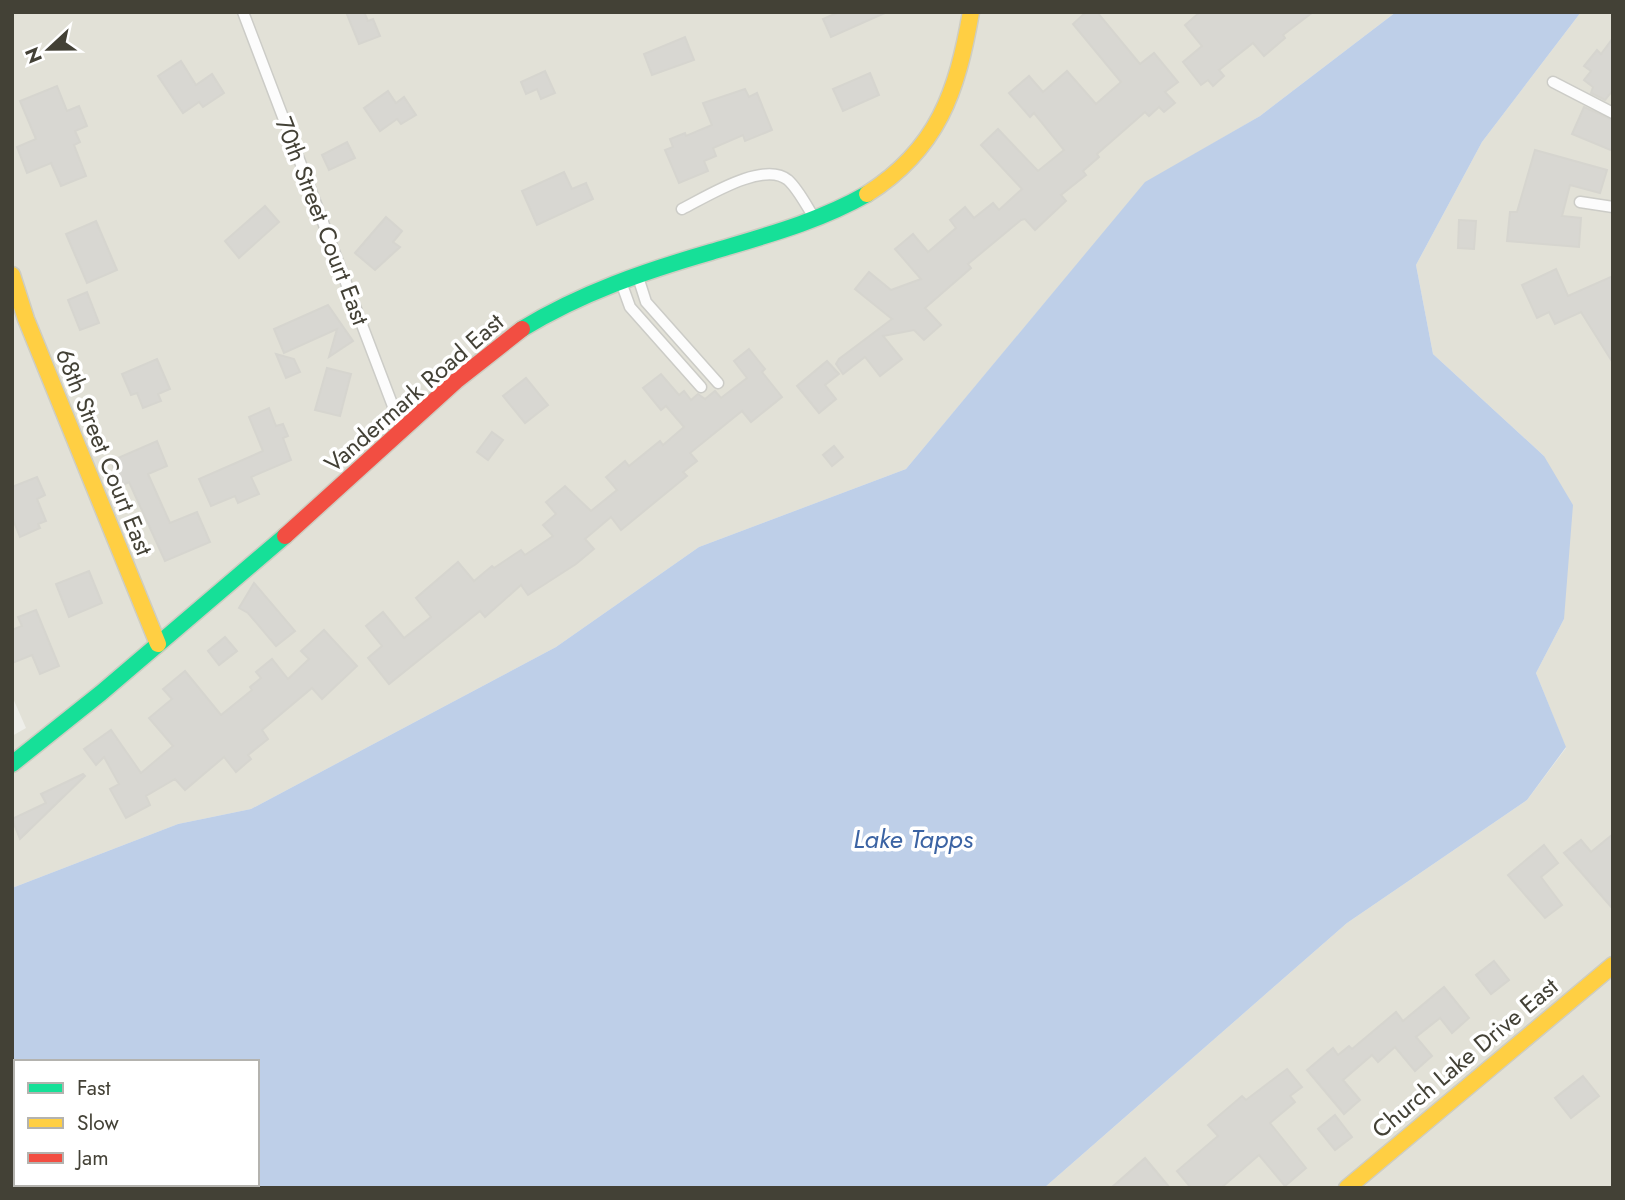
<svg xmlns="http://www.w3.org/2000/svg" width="1625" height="1200" font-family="Jost,sans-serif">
	<rect width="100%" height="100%" fill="#eeeee9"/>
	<g fill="#e2e1d7">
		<polygon points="12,12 1396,12 1260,116 1145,183 906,469 699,547 556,647 251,809 178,824 12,888 12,736 26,728 12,696"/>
		<polygon points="1581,12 1613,12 1613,1188 1044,1188 1347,923 1527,800 1566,748 1536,673 1564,619 1544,456 1433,354 1416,265 1482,142"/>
	</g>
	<path fill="#becfe8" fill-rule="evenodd" d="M 1396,12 L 1581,12 L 1482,142 L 1416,265 L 1433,354 L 1544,456 L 1573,505 L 1564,619 L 1536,673 L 1566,747 L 1527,800 L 1347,923 L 1044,1188 L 12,1188 L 12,888 L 178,824 L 251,809 L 556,647 L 699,547 L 906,469 L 1145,182 L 1260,116 ZM 16,1062 L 257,1062 L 257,1184 L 16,1184 Z"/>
	<g fill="#d8d7d2" stroke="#d6d5cf" stroke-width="2">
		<polygon points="346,12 364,12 368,21 373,19 380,36 359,44"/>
		<polygon points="839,12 887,12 831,37 823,19"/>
		<polygon points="1086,12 1097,12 1140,64 1154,53 1178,82 1165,92 1175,103 1164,112 1159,107 1149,116 1145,112 1097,154 1099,157 1083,171 1086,175 1061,195 1066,201 1035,230 1025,219 1021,220 968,264 971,268 925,308 941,325 924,340 914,330 883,336 902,359 880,376 865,357 843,374 836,364 839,359 892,319 855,289 869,272 891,290 921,279 895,249 913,234 928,252 956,228 950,220 965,207 974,218 993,203 999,210 1022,189 981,145 998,129 1038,171 1064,150 1034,113 1030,117 1009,93 1029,76 1043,92 1067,71 1096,104 1121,82 1073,24"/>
		<polygon points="1200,12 1313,12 1283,35 1285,38 1264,56 1253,43 1219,70 1224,76 1213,86 1208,80 1201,85 1183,62 1202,46 1185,25"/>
		<polygon points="685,37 694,60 652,75 644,54"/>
		<polygon points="1613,38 1613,90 1605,100 1591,93 1593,87 1584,80 1591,71 1584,66 1597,50 1601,54"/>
		<polygon points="181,61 196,85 212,74 224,93 203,107 199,102 183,113 158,76"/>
		<polygon points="545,71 555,93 541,99 537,89 526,94 521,82"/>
		<polygon points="870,73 879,95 843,111 833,89"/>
		<polygon points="57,86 67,111 79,106 87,126 75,131 80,142 74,145 86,176 61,186 51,163 27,173 17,147 36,139 20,101"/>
		<polygon points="745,89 749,97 757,93 772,130 745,141 743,135 713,148 716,156 704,161 708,171 679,183 665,150 673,147 670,139 685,133 686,136 712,125 703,103"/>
		<polygon points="388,91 396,103 404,97 416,115 401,124 397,119 380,131 364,108"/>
		<polygon points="1584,107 1613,120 1613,151 1572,134"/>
		<polygon points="347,142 355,158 329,170 322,155"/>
		<polygon points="1535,150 1607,170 1600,193 1570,185 1562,216 1581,218 1579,247 1507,241 1510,212 1517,212"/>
		<polygon points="564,172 572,189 586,183 593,199 537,225 522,191"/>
		<polygon points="265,206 279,222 239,258 225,241"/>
		<polygon points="386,217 402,231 393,242 400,247 375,270 355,253"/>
		<polygon points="1459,220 1476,221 1474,249 1458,248"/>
		<polygon points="96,221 117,270 87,283 66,234"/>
		<polygon points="1556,269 1568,296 1613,276 1613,363 1581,312 1555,324 1549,312 1537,318 1522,285"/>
		<polygon points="87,292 99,323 80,330 68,300"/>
		<polygon points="328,305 353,341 329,357 337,329 284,353 274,329"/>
		<polygon points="749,349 765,369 762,372 782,397 751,422 742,411 690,453 697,461 683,472 687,476 621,530 611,517 585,539 594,549 576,564 528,595 521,585 485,617 480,611 389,684 368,658 382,646 366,626 383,612 404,638 431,617 416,598 458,562 474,581 492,566 494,568 521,550 525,555 553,536 543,525 556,514 546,502 565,486 591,511 617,490 606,477 625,461 629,466 660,441 663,445 684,427 666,406 661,410 643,388 661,374 679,395 684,391 691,400 698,394 705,399 715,391 721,398 747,378 734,361"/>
		<polygon points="276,354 294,359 300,372 286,378"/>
		<polygon points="157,359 170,389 158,394 161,401 143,408 137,393 131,395 122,374"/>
		<polygon points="827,361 839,374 825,385 836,399 819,413 797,386"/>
		<polygon points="327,368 351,374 340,416 315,410"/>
		<polygon points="526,378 548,405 525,423 503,396"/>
		<polygon points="269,408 276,426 283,424 288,436 283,438 291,460 251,477 259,494 238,503 235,496 211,506 199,479 263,451 249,417"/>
		<polygon points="492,432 503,440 488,460 477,452"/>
		<polygon points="157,441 167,466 148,474 170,523 197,512 210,542 165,561 129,482 121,486 111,461"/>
		<polygon points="834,446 843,457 832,466 823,455"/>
		<polygon points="37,477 45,495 37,499 46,521 38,524 40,528 20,537 12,517 12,487"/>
		<polygon points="89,571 102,603 69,617 56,584"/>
		<polygon points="254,583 295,631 276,646 248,613 239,608"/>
		<polygon points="36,610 59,666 40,674 32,655 12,663 12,630 22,626 18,617"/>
		<polygon points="324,630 357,666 322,699 312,688 262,730 268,739 248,755 251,759 236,772 224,757 185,790 175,779 146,796 150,805 126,818 110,789 119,784 104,757 96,765 84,749 111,730 141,773 173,746 149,718 172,699 163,689 185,671 221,715 252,690 250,687 261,678 256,672 272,659 288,679 309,659 301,651"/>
		<polygon points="225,637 237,651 219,665 208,651"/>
		<polygon points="83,774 85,776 20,839 12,819 46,803 41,794"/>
		<polygon points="1613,834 1613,909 1564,853 1581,840 1591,852"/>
		<polygon points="1544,845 1558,863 1541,877 1562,905 1545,918 1508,875"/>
		<polygon points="1494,961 1509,980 1491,994 1476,975"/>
		<polygon points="1444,987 1469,1018 1452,1033 1440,1018 1416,1037 1432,1056 1415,1071 1395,1047 1378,1062 1372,1055 1343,1080 1360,1100 1344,1114 1307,1070 1333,1048 1338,1055 1349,1046 1352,1049 1396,1012 1403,1021"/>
		<polygon points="1287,1069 1302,1087 1290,1096 1295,1102 1270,1123 1306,1168 1285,1186 1259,1155 1221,1188 1191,1188 1177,1171 1218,1136 1208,1125 1242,1096 1246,1100"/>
		<polygon points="1583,1076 1599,1096 1571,1118 1555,1098"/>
		<polygon points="1335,1115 1352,1137 1335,1150 1318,1129"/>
		<polygon points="1145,1158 1170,1188 1111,1188"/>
	</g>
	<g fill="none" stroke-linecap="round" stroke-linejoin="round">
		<defs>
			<g id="lane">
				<polyline points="243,12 402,430"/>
				<polyline points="1553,82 1613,113"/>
				<polyline points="1580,202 1613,207"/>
				<path d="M 682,209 C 706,197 764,160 788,180 C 798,189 806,205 813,216"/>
				<polyline points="638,277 646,302 718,383"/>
				<polyline points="621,282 630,307 701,387"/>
			</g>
			<g id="fast">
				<path d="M 522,329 C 581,293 645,271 711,252 C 764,236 818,222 867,194"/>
				<polyline points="12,764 101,693 285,536"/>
			</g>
			<g id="slow">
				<path d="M 867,194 C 938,149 957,92 971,12"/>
				<polyline points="12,275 26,319 158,644"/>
				<polyline points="1347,1188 1613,965"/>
			</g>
			<polyline id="jam" points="285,536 456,381 522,329"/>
		</defs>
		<use href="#lane" stroke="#ccccc7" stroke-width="13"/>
		<use href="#fast" stroke="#cecdc2" stroke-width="19"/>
		<use href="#slow" stroke="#cecdc2" stroke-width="19"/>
		<use href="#jam" stroke="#cecdc2" stroke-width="19"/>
		<use href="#lane" stroke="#fcfcfc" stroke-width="10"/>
		<use href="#fast" stroke="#16e098" stroke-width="16"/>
		<use href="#slow" stroke="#ffcf43" stroke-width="16"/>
		<use href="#jam" stroke="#f24e42" stroke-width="16"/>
	</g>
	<g text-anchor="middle" stroke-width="7" stroke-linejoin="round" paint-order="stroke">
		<g font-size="24" fill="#434136" stroke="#fff">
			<text transform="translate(322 221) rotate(69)" y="8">70th Street Court East</text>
			<text transform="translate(414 393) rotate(-41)" y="8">Vandermark Road East</text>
			<text transform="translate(104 452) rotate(68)" y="8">68th Street Court East</text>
			<text transform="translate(1465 1058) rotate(-40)" y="8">Church Lake Drive East</text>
		</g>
		<g font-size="26" font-style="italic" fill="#3b63a3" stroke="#fff">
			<text x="913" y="848">Lake Tapps</text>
		</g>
	</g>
	<rect width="1625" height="1200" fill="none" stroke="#434136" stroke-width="28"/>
	<rect x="14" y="1060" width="245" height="126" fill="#ffffff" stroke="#b4b3af" stroke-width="2"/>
	<rect x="28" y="1083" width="35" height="10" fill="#16e098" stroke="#b4b3af" stroke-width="2"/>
	<text x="77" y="1095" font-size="21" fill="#434136">Fast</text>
	<rect x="28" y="1118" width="35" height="10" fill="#ffcf43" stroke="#b4b3af" stroke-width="2"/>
	<text x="77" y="1130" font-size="21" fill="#434136">Slow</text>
	<rect x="28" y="1153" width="35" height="10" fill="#f24e42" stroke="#b4b3af" stroke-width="2"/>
	<text x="77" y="1165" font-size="21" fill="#434136">Jam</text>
	<g transform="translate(49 49) rotate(248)" stroke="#ffffff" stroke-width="5" paint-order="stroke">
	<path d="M0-5L12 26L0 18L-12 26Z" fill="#434136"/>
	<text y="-10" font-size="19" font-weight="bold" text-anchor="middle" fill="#434136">N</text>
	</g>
</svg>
